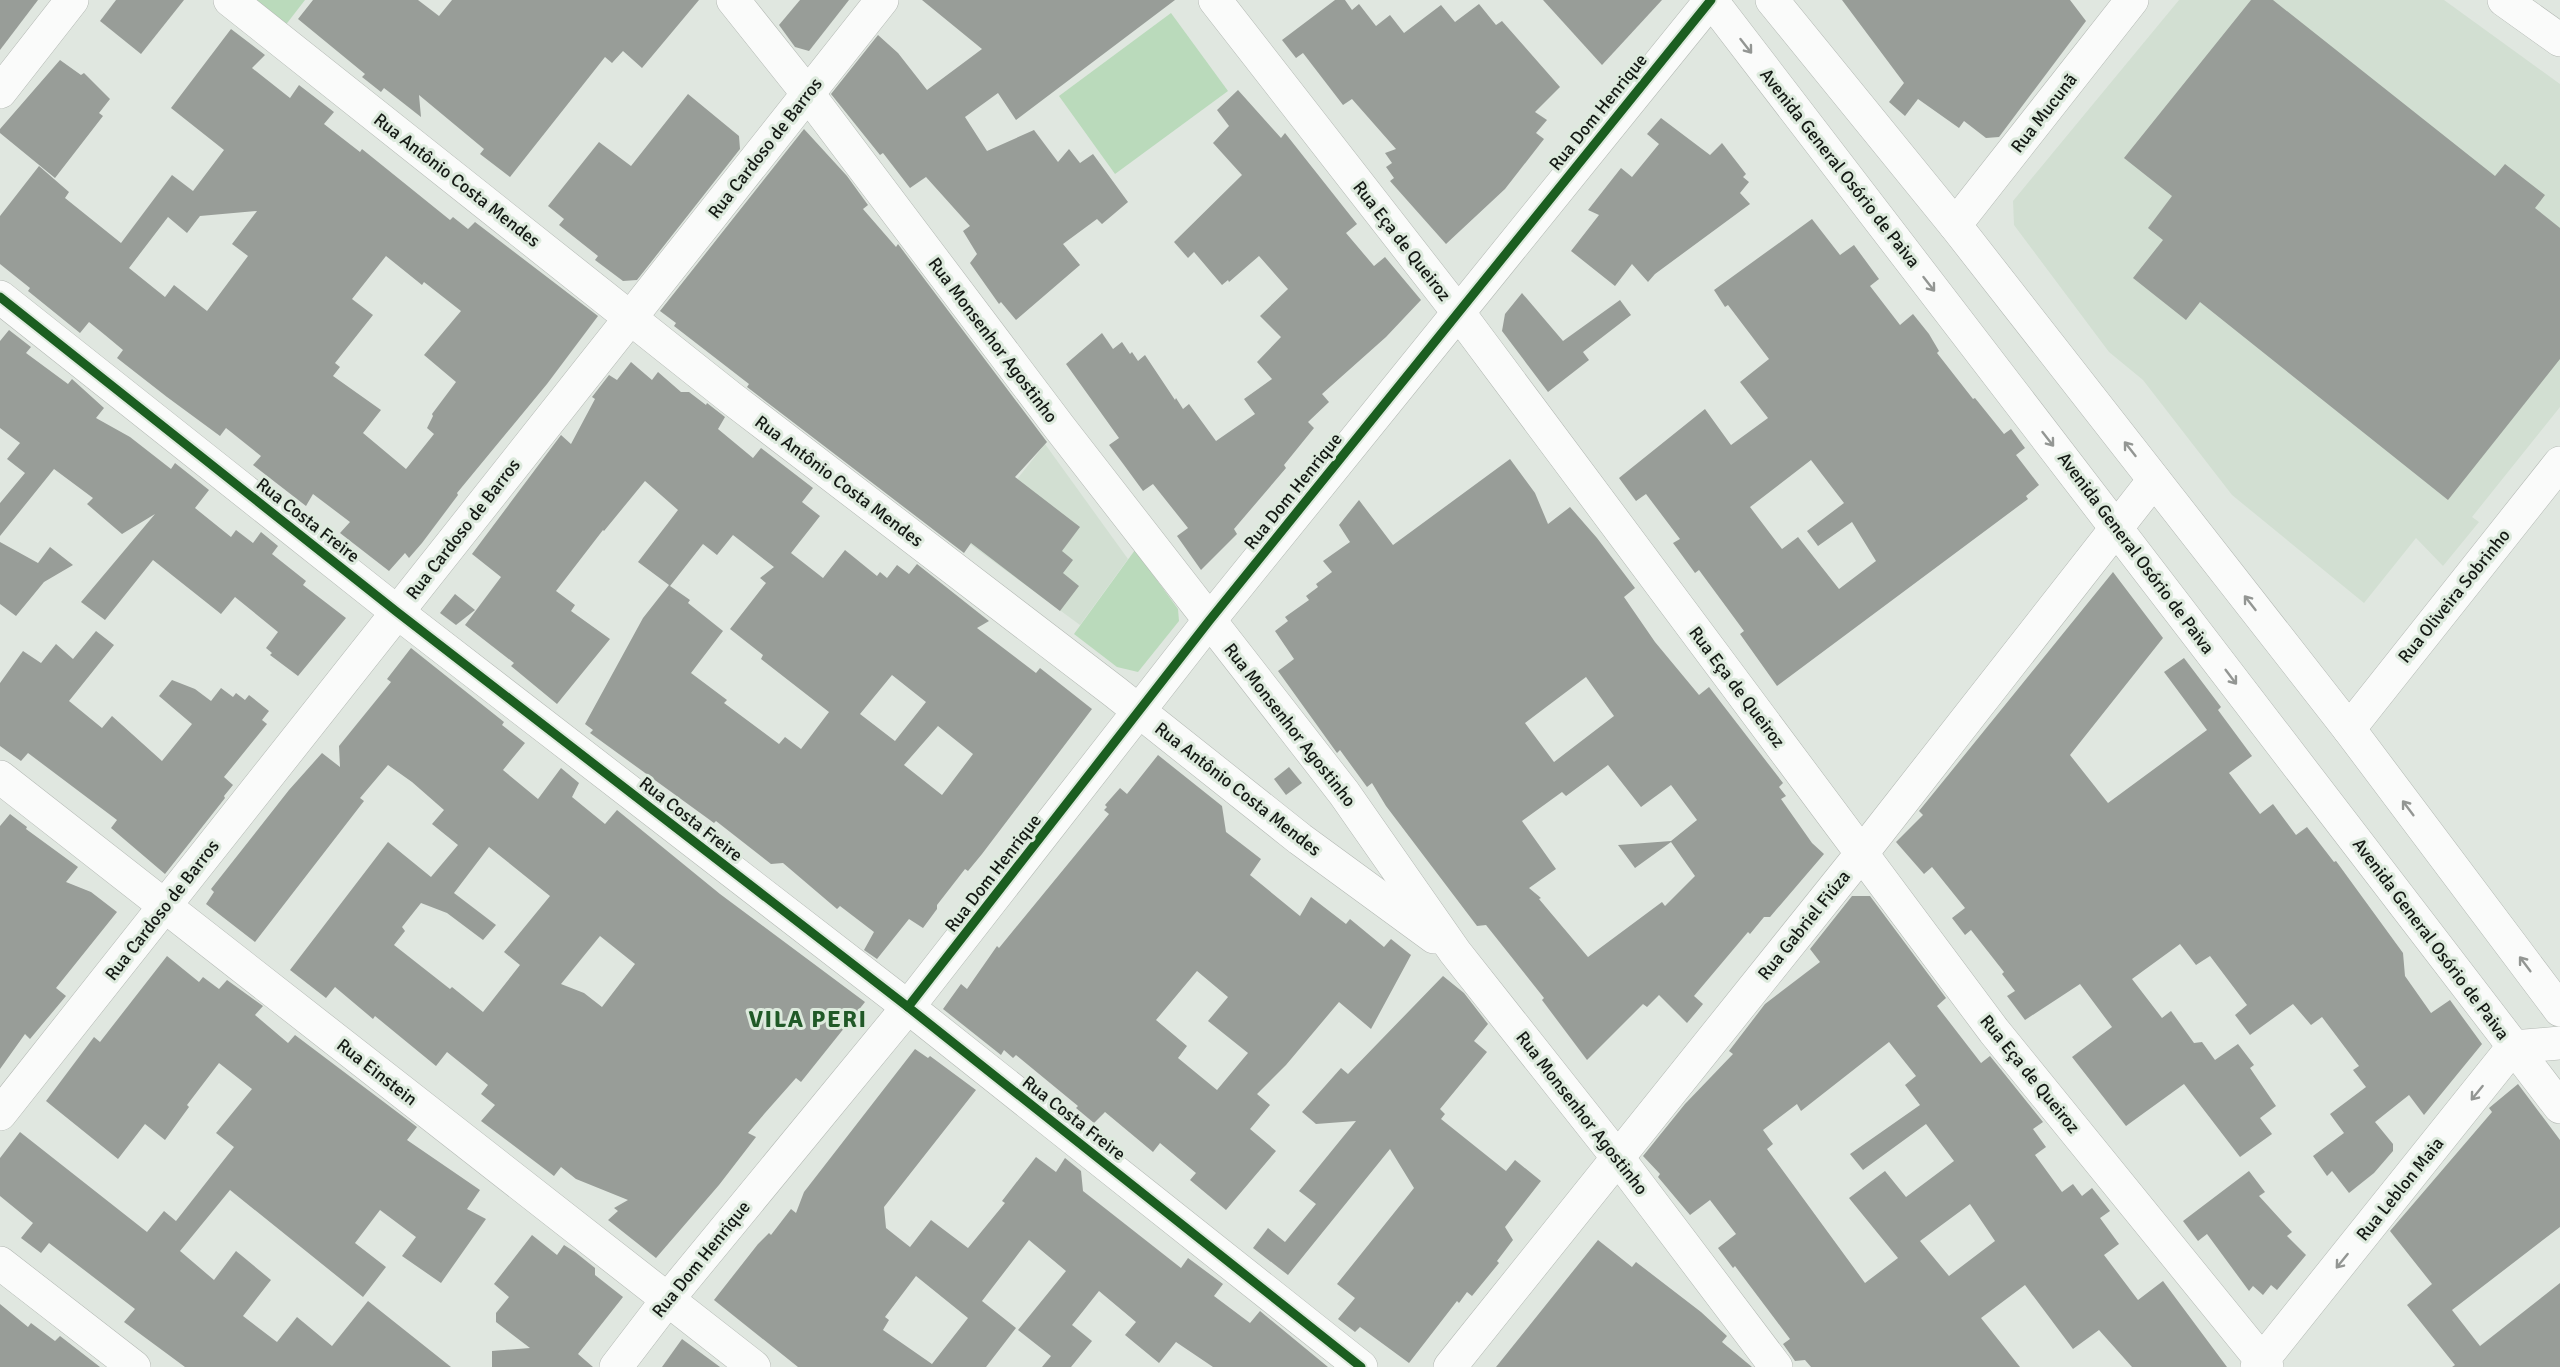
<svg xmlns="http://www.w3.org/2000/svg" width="2560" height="1367" font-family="Signika,sans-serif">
	<rect width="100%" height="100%" fill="#e0e7e0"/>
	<g fill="#d2dfd2">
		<polygon points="2179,0 2444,0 2560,84 2560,407 2472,517 2479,522 2443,566 2416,538 2364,603 2232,495 2143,380 2109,352 2014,225 2013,201"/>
		<polygon points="1045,444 1128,559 1080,625 967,542"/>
	</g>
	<g fill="#badabb">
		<polygon points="240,0 305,0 281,31"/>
		<polygon points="1171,13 1228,91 1115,174 1059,96"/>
		<polygon points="1135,550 1178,609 1179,621 1138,672 1117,667 1074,634"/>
	</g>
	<g fill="#989d98" fill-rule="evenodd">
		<polygon points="0,0 38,0 0,50"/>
		<polygon points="116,0 184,0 141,54 100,21"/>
		<polygon points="313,0 418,0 439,16 452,0 699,0 642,68 623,51 612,63 605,57 510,177 480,154 484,149 419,95 421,117 384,88 381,92 362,77 365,74 298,19"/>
		<polygon points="800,0 849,0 809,51 795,47 779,25"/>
		<polygon points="922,0 1175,0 1016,120 998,93 965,117 987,151 1034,130 1058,162 1069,149 1080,163 1093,154 1128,202 1102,224 1097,219 1063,244 1080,265 1016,320 1001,302 999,304 970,263 977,254 963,231 970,226 926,177 910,188 883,153 880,155 831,94 878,35 898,53 927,90 982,49"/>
		<polygon points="1335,0 1345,0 1352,10 1359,4 1376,26 1390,15 1404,33 1441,5 1455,22 1479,4 1496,25 1502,21 1560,87 1535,112 1547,120 1536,133 1544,139 1505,189 1446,244 1390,181 1394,178 1386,167 1392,163 1385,153 1396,149 1352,99 1343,105 1303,53 1296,58 1282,40"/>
		<polygon points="1543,0 1662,0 1602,65"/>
		<polygon points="1842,0 2070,0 2086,21 1999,137 1986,138 1964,121 1959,128 1918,99 1905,116 1889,102 1904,83"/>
		<polygon points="2251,0 2273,0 2495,176 2505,164 2545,195 2535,208 2560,228 2560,359 2448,500 2200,302 2186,320 2133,278 2163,240 2148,228 2172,196 2124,158"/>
		<path d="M 231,29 L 265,55 L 252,68 L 290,98 L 299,85 L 334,112 L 324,124 L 360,152 L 362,149 L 450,220 L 453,217 L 468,229 L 475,222 L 598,316 L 547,384 L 457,493 L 458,495 L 422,543 L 409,558 L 405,553 L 389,571 L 340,533 L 350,522 L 313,494 L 306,506 L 253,465 L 261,456 L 226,428 L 220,436 L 167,397 L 117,358 L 123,350 L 105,335 L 89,322 L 80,333 L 28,291 L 30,288 L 0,264 L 0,216 L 39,166 L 69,192 L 65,198 L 121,243 L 172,175 L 193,191 L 224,150 L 171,108 ZM 257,211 L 232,244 L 248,256 L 207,311 L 174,285 L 165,297 L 129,268 L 168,217 L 187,233 L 200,216 ZM 386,256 L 422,285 L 424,282 L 461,311 L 424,355 L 456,382 L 432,414 L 433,416 L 427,428 L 434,434 L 406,469 L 363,433 L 381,410 L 333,376 L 340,367 L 335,363 L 373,315 L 352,299 Z"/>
		<polygon points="60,60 81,75 84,73 110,99 99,113 103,116 55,178 0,133 0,129"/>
		<polygon points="1238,90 1281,138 1285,133 1357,224 1346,233 1374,266 1385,257 1421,300 1386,337 1322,394 1329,402 1308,422 1314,428 1284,465 1286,468 1234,529 1237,534 1201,570 1177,536 1188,528 1153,484 1143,491 1124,465 1109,445 1119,438 1066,364 1102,333 1113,349 1122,342 1130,354 1132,352 1138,361 1145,355 1175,400 1176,398 1183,409 1189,404 1216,441 1255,414 1244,399 1272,379 1257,362 1281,337 1260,316 1288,289 1259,256 1229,282 1228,280 1222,285 1194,252 1188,258 1174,242 1242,175 1213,143 1229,126 1217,110"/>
		<polygon points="688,94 739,136 740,149 637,280 623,281 595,260 598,256 559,225 564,219 548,206 599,142 631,166"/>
		<polygon points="1661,118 1710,155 1722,143 1746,174 1743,177 1749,182 1740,193 1750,204 1655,274 1648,282 1632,264 1615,286 1571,251 1599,215 1588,210 1621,168 1632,177 1659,144 1647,134"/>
		<polygon points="804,129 847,176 868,205 863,209 896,247 898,244 1047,442 1015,477 1080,527 1062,551 1073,560 1063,573 1079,586 1060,611 971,543 964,553 747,387 749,384 674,326 676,323 660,311"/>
		<path d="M 1812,219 L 1840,255 L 1854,245 L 1879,279 L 1870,286 L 1900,325 L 1913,314 L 1929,334 L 1939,351 L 1937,353 L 1973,399 L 1975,398 L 2004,434 L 2011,429 L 2025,448 L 2016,455 L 2039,485 L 2026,496 L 2028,499 L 1777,686 L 1740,634 L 1744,631 L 1699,570 L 1695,573 L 1673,543 L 1680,539 L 1646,494 L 1636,501 L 1619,478 L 1705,409 L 1731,445 L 1768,418 L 1740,382 L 1769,359 L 1728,305 L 1725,307 L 1714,290 ZM 1811,460 L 1844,503 L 1807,531 L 1818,546 L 1852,522 L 1876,561 L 1839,589 L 1798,537 L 1782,549 L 1750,507 Z"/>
		<polygon points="1522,293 1563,341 1620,300 1631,315 1583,352 1589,360 1548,392 1502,331 1505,314"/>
		<polygon points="9,330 31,347 26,353 68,384 72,379 104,408 96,418 130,437 171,469 175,463 209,490 195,508 231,537 236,530 253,543 261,532 278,546 272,554 306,581 303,585 346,618 298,676 270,655 272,653 266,648 278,632 235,597 221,614 153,560 105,620 81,602 155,514 122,534 87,504 93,498 54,469 0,536 0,503 25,473 7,459 20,443 0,428 0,341"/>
		<path d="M 631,362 L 652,380 L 658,372 L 681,392 L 689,392 L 706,405 L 707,403 L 725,417 L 718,429 L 753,458 L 761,448 L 813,488 L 802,502 L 820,516 L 791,553 L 823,578 L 845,550 L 877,576 L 880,572 L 887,578 L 897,565 L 909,574 L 917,564 L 989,621 L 977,628 L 1036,673 L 1040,668 L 1092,709 L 982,854 L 968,871 L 965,869 L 937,905 L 937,909 L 923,928 L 909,919 L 877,959 L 864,950 L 874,932 L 840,906 L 837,909 L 783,863 L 771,864 L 716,821 L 714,823 L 590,733 L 593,730 L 585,724 L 643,618 L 669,585 L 638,562 L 678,510 L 645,481 L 604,531 L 603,530 L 556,591 L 575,605 L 571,611 L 610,639 L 557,704 L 511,666 L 514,663 L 465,625 L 501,577 L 472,554 L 561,435 L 571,444 L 595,399 L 592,397 L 609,375 L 617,380 ZM 733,535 L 774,567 L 760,578 L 766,583 L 730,629 L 763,655 L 761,659 L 829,712 L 801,749 L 785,737 L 779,744 L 724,703 L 727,700 L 691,673 L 723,631 L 688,603 L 690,600 L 670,586 L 703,544 L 717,555 ZM 892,675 L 926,702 L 895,741 L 860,714 ZM 938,726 L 973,754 L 942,795 L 904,765 Z"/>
		<path d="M 1510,459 L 1535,493 L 1548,524 L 1570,507 L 1597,538 L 1635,588 L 1624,597 L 1655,642 L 1699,695 L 1709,687 L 1783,783 L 1779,787 L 1786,796 L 1781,799 L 1812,843 L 1824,854 L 1770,917 L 1764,917 L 1750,934 L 1748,932 L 1694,996 L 1703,1004 L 1687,1023 L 1659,995 L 1647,1007 L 1643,1004 L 1587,1060 L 1542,1000 L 1544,998 L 1486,925 L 1477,926 L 1386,806 L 1372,783 L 1367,787 L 1340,750 L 1337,753 L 1278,671 L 1294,659 L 1275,631 L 1288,621 L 1285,617 L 1309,600 L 1306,596 L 1318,587 L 1316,584 L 1332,572 L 1323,561 L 1350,542 L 1339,525 L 1359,500 L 1393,545 ZM 1586,677 L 1614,716 L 1554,762 L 1525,723 ZM 1608,765 L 1641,807 L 1671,785 L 1697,820 L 1671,841 L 1618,845 L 1635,868 L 1671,842 L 1695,876 L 1665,906 L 1662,902 L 1588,957 L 1539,899 L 1541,898 L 1529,888 L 1556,869 L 1522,821 L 1562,792 L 1566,796 Z"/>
		<polygon points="0,542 38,563 50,547 73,565 44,582 16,616 0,604"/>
		<polygon points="2113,572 2163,638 2070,755 2108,803 2207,730 2164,672 2184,658 2221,707 2218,710 2252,756 2229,773 2260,814 2273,804 2296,835 2307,827 2334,862 2336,861 2403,953 2405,976 2431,1013 2450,1000 2482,1044 2424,1115 2409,1095 2375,1122 2393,1144 2393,1151 2374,1173 2349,1193 2332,1171 2327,1176 2313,1156 2344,1133 2330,1114 2366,1087 2353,1070 2359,1066 2322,1017 2311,1025 2293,1004 2250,1035 2235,1015 2247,1005 2210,956 2196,965 2180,944 2132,979 2162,1018 2171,1011 2194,1043 2202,1042 2215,1060 2238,1044 2254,1065 2250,1068 2276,1106 2260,1118 2272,1134 2240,1157 2184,1084 2126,1126 2072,1057 2112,1027 2080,984 2025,1020 2007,996 2015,991 2002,974 2004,972 1971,930 1965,935 1952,918 1965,908 1932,867 1924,874 1896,842 1923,815 1919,811"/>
		<polygon points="455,594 475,610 456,625 440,613"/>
		<polygon points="96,631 114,645 69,701 102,728 112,716 162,761 192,724 159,696 172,680 195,689 211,701 221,688 233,697 236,693 245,700 249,695 269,711 262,720 267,724 224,777 233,785 224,796 225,798 165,874 111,828 117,820 28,753 21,761 0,746 0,683 23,651 41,663 56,644 73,659"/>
		<path d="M 411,648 L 504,722 L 502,725 L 525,743 L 503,770 L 538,799 L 561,768 L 579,783 L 572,797 L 605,824 L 617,810 L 720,894 L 865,1002 L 801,1082 L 796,1078 L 765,1113 L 748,1133 L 756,1137 L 719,1185 L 656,1258 L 608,1220 L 618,1211 L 614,1208 L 628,1200 L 576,1179 L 561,1167 L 554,1176 L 481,1121 L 495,1105 L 481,1094 L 488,1085 L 447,1052 L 436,1066 L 375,1016 L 373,1019 L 335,987 L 326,998 L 290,970 L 388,842 L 431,877 L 458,845 L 432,824 L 444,810 L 412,782 L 388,765 L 360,798 L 364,801 L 255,942 L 206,904 L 214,892 L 211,889 L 289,790 L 322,753 L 340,767 L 339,746 L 391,682 L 387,679 ZM 489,847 L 550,896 L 504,952 L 520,965 L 483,1012 L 452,987 L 450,989 L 394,945 L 405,931 L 402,927 L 421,903 L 447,913 L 483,940 L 496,925 L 454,893 ZM 600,936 L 635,964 L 602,1007 L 584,993 L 561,984 Z"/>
		<path d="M 1158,755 L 1222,806 L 1226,832 L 1261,859 L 1250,875 L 1300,916 L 1311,897 L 1346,924 L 1350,919 L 1384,947 L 1391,939 L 1411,955 L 1371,1029 L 1339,1002 L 1286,1065 L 1257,1094 L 1270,1105 L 1250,1129 L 1276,1151 L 1226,1210 L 1190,1180 L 1196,1173 L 1160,1143 L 1153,1152 L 1105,1112 L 1094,1123 L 1076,1108 L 1078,1106 L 1016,1055 L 1013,1058 L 1004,1050 L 1001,1055 L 943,1009 L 961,984 L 967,989 L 997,946 L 999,948 L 1109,814 L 1104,810 L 1107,807 L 1105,805 L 1120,788 L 1127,794 ZM 1197,971 L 1228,997 L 1208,1021 L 1248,1053 L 1217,1090 L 1178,1058 L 1187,1046 L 1156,1020 Z"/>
		<polygon points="1289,767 1302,783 1286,795 1274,779"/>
		<polygon points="10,814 27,827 26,829 78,867 66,882 91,892 117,912 56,988 66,996 30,1039 25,1034 0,1069 0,826"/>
		<path d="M 1852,896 L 1870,896 L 1946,998 L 1937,1006 L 1981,1063 L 1990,1056 L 2043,1122 L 2033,1129 L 2046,1147 L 2035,1155 L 2062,1192 L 2073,1184 L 2082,1196 L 2092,1188 L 2110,1211 L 2100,1218 L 2119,1244 L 2104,1255 L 2138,1300 L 2163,1281 L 2227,1367 L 2132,1367 L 2099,1330 L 2073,1349 L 2025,1285 L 1981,1318 L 2020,1367 L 1811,1367 L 1805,1360 L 1795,1361 L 1783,1344 L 1790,1339 L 1735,1266 L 1733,1268 L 1718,1248 L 1736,1234 L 1710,1200 L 1690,1215 L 1658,1177 L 1660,1174 L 1643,1156 L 1685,1104 L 1733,1054 L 1729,1051 L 1765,1004 L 1820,962 L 1810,949 ZM 1889,1042 L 1916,1076 L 1905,1085 L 1920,1105 L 1850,1154 L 1863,1170 L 1926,1124 L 1954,1161 L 1906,1197 L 1885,1171 L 1849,1198 L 1898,1258 L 1865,1283 L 1767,1149 L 1773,1144 L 1763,1130 L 1797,1104 L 1801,1111 ZM 1970,1204 L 1995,1241 L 1949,1276 L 1920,1241 Z"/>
		<polygon points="167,956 199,982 203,977 219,989 227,980 263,1006 255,1015 288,1043 295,1035 417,1127 407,1140 480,1190 467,1209 486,1219 441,1283 402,1256 416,1237 380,1210 355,1243 386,1267 363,1297 230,1190 180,1251 214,1280 236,1251 271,1280 243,1316 277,1342 297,1317 332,1346 368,1301 451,1367 185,1367 124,1322 135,1309 49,1243 41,1253 21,1238 33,1223 0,1196 0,1158 20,1132 147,1232 164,1211 176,1221 234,1147 216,1133 252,1089 219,1063 187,1105 189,1107 165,1140 145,1124 118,1159 46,1101 94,1037 100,1042"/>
		<polygon points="1443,976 1464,993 1488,1024 1474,1041 1487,1052 1440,1109 1445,1114 1441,1119 1506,1171 1515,1160 1541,1181 1505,1227 1513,1240 1497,1261 1499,1263 1472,1296 1467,1292 1459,1303 1457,1301 1409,1363 1360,1327 1355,1332 1338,1319 1355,1298 1337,1284 1414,1188 1390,1149 1288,1275 1253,1248 1268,1228 1285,1242 1316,1204 1299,1191 1356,1121 1316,1124 1302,1112 1341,1068 1348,1074"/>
		<path d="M 915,1049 L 928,1058 L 930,1056 L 976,1090 L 884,1207 L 886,1228 L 910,1247 L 931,1220 L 968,1248 L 1005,1203 L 1002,1201 L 1036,1157 L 1056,1172 L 1065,1158 L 1081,1171 L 1083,1191 L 1181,1268 L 1188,1258 L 1223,1284 L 1214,1296 L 1250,1323 L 1260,1311 L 1328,1367 L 1213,1367 L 1176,1342 L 1159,1363 L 1125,1335 L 1136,1322 L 1099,1291 L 1072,1325 L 1092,1341 L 1071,1367 L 1042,1367 L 1051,1356 L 1018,1330 L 1066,1271 L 1029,1240 L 982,1301 L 1016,1328 L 986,1367 L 798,1367 L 714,1300 L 758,1244 L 769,1233 L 771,1235 L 791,1209 L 796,1213 L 804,1192 ZM 916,1276 L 968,1318 L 932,1364 L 883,1330 L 889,1320 L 885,1317 Z"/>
		<polygon points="2518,1084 2560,1140 2560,1227 2452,1310 2480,1346 2560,1283 2560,1367 2452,1367 2455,1365 2407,1305 2432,1284 2390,1231 2492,1112 2489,1108"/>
		<polygon points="2249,1171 2265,1192 2259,1196 2292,1232 2287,1236 2306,1255 2277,1290 2271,1285 2263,1295 2253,1286 2249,1291 2207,1234 2198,1241 2183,1221"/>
		<polygon points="532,1235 557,1255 564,1245 575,1252 595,1268 595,1275 623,1297 578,1354 593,1367 492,1367 492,1351 530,1348 496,1322 496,1313 509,1297 494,1284"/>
		<polygon points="1598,1240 1632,1267 1636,1262 1701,1312 1727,1336 1722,1342 1752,1367 1496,1367"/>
		<polygon points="0,1304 28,1327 31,1323 55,1341 60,1336 100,1367 0,1367"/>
		<polygon points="682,1339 720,1367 662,1367"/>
	</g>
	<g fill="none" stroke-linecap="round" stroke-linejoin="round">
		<defs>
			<g id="minor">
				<polyline points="230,0 731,398 1115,692 1300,839 1434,937"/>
				<polyline points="733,0 808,94 1060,428 1344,793 1455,952 1618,1158 1776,1367"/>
				<polyline points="1215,0 1458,312 1994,1031 2267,1367"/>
				<polyline points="0,92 72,0"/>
				<polyline points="1955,225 2132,0"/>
				<polyline points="0,297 397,612 908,1007 1361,1367"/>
				<polyline points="2349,729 2560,463"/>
				<polyline points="0,777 754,1367"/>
				<polyline points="0,1114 882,0"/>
				<polyline points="0,1263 134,1367"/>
				<polyline points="616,1367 668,1299 908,1007 1209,621 1711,0"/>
				<polyline points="1450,1367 1862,853 2154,480"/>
				<polyline points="2257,1367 2513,1047 2560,1043"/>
			</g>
			<g id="major">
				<polyline points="1711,0 2560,1107"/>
				<polyline points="1772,0 1955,225 2349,729 2560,1010"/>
				<polyline points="2504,0 2560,40"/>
			</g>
		</defs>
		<use href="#minor" stroke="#b3b8b3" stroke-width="34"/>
		<use href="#major" stroke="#b3b8b3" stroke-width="34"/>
		<use href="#minor" stroke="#fafbfa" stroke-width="33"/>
		<use href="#major" stroke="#fafbfa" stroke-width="33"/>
		<defs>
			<g id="cycleway">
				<polyline points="0,297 397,612 908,1007 1361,1367"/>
				<polyline points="908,1007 1209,621 1711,0"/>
			</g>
		</defs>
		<use href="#cycleway" stroke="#ddeadd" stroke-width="13"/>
		<use href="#cycleway" stroke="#1b5e20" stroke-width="9"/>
	</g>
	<defs><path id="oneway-shaft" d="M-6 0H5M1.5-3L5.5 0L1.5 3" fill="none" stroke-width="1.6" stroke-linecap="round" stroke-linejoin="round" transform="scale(1.5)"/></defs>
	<g stroke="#939693">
		<use href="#oneway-shaft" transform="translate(1746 46) rotate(52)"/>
		<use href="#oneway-shaft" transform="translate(1929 284) rotate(52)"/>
		<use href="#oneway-shaft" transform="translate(2048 439) rotate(52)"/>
		<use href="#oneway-shaft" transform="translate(2130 449) rotate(-128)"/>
		<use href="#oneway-shaft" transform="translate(2250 603) rotate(-128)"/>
		<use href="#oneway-shaft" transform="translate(2231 677) rotate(53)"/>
		<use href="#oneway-shaft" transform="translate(2408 808) rotate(-127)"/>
		<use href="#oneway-shaft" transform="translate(2525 964) rotate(-127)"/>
		<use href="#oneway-shaft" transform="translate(2477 1093) rotate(129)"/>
		<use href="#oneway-shaft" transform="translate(2342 1261) rotate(129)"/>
	</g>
	<g text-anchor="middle" stroke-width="6" stroke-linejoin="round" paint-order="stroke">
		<g font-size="18" fill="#151a15" stroke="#ddeadd">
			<text transform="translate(1598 112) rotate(-51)" y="6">Rua Dom Henrique</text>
			<text transform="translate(2044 113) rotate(-52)" y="6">Rua Mucunã</text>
			<text transform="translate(765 148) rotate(-52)" y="6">Rua Cardoso de Barros</text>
			<text transform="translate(1840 168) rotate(52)" y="6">Avenida General Osório de Paiva</text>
			<text transform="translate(457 180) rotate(38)" y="6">Rua Antônio Costa Mendes</text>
			<text transform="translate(1402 241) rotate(52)" y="6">Rua Eça de Queiroz</text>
			<text transform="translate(993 340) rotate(53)" y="6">Rua Monsenhor Agostinho</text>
			<text transform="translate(839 481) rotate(37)" y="6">Rua Antônio Costa Mendes</text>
			<text transform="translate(1293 491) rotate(-51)" y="6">Rua Dom Henrique</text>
			<text transform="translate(308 520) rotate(38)" y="6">Rua Costa Freire</text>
			<text transform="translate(463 529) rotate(-52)" y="6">Rua Cardoso de Barros</text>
			<text transform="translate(2136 553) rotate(53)" y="6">Avenida General Osório de Paiva</text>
			<text transform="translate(2454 596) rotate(-51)" y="6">Rua Oliveira Sobrinho</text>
			<text transform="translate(1737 687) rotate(53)" y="6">Rua Eça de Queiroz</text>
			<text transform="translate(1290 725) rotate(52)" y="6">Rua Monsenhor Agostinho</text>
			<text transform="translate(1238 789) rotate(38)" y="6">Rua Antônio Costa Mendes</text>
			<text transform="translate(691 819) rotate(38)" y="6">Rua Costa Freire</text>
			<text transform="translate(993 873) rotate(-52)" y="6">Rua Dom Henrique</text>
			<text transform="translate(162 910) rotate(-52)" y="6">Rua Cardoso de Barros</text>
			<text transform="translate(1804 925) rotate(-51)" y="6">Rua Gabriel Fiúza</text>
			<text transform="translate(2431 939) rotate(53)" y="6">Avenida General Osório de Paiva</text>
			<text transform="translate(377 1072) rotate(38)" y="6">Rua Einstein</text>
			<text transform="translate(2030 1074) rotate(51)" y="6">Rua Eça de Queiroz</text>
			<text transform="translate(1582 1113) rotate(52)" y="6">Rua Monsenhor Agostinho</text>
			<text transform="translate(1074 1118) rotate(38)" y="6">Rua Costa Freire</text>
			<text transform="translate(2400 1189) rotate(-51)" y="6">Rua Leblon Maia</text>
			<text transform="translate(701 1259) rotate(-51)" y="6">Rua Dom Henrique</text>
		</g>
		<g font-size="24" font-weight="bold" letter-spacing="1.5" fill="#205927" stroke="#ddeadd">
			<text x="808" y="1027">VILA PERI</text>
		</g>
	</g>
</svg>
